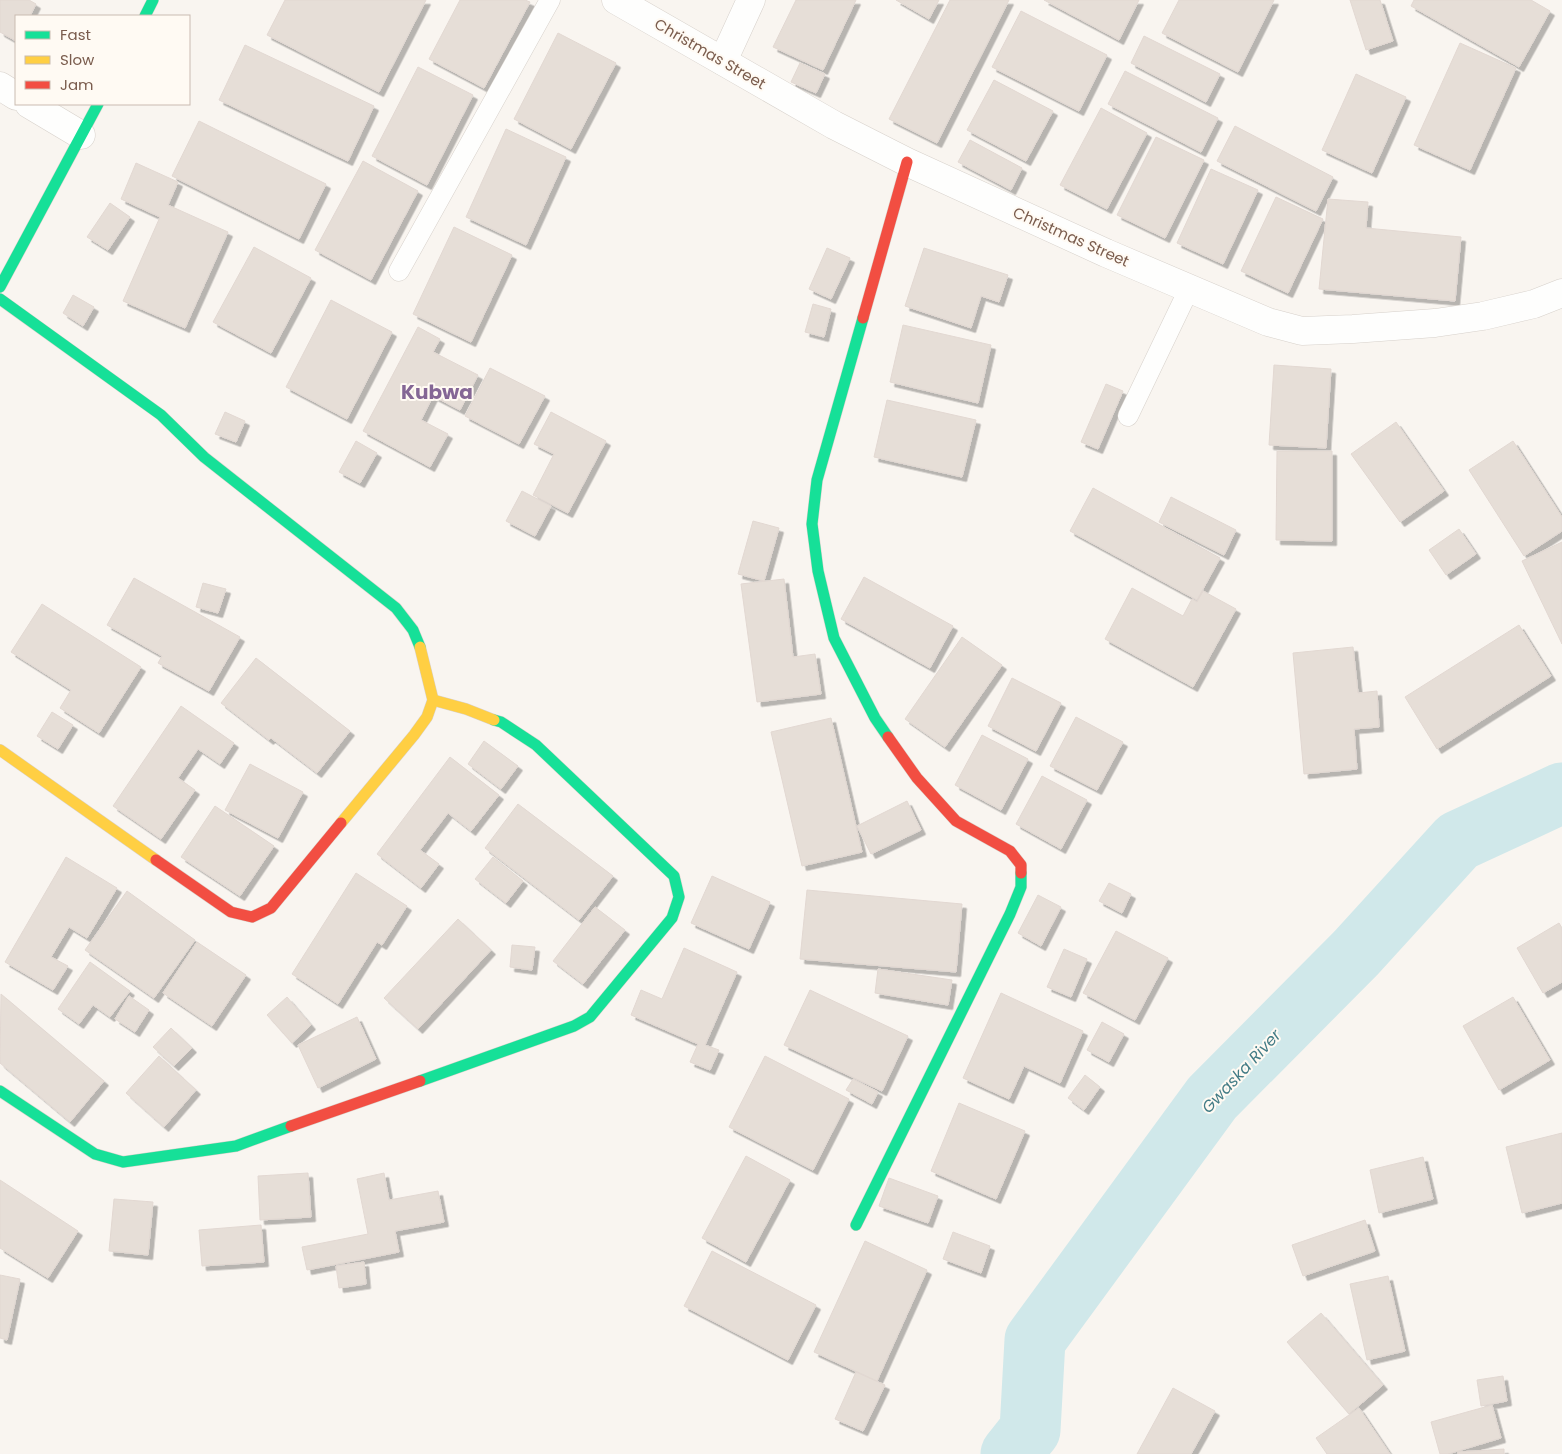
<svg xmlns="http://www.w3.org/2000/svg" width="1562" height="1454" font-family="Poppins,sans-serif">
	<defs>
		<filter id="shadow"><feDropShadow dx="4.5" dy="4.5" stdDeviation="0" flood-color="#0004"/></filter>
	</defs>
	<rect width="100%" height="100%" fill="#f9f5f0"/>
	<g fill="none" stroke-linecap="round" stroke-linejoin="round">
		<polyline stroke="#d0e8ea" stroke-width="61" points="1011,1454 1030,1430 1035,1340 1212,1098 1356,953 1458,841 1562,793"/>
	</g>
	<g fill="#e6ded7" stroke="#e2d8d2" filter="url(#shadow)">
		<polygon points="0,0 29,0 36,4 30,16 16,16 16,41 0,32"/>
		<polygon points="285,0 426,0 379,92 267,35"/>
		<polygon points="460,0 525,0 530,2 484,88 429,59"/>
		<polygon points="796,0 856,0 823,70 773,47"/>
		<polygon points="896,0 939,0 929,19"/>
		<polygon points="950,0 1009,0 937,143 889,119"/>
		<polygon points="1044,0 1139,0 1119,40"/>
		<polygon points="1179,0 1274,0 1238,72 1162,33"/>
		<polygon points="1350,0 1380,0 1393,41 1366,50"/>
		<polygon points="1414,0 1531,0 1550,11 1519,67 1411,6"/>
		<polygon points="1021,11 1107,55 1079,111 992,67"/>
		<polygon points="558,33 616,63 571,149 514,119"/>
		<polygon points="1144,36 1220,74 1206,102 1131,63"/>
		<polygon points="1460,43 1516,68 1470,170 1414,145"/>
		<polygon points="245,45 374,106 348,161 219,100"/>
		<polygon points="800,63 825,74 816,93 791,82"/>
		<polygon points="418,67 473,95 427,185 372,156"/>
		<polygon points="1125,71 1218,118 1201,152 1108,104"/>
		<polygon points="1356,74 1406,97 1372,173 1322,150"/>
		<polygon points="994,80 1053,111 1026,161 967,130"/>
		<polygon points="1101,108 1147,133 1107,209 1060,185"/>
		<polygon points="199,121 326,184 299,239 172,176"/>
		<polygon points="1235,126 1333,177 1316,211 1217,161"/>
		<polygon points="506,129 566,157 526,245 466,217"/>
		<polygon points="1156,137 1204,160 1165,238 1117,215"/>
		<polygon points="970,140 1022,168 1011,190 958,162"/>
		<polygon points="363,161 418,191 371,280 315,250"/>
		<polygon points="136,163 178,182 168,205 228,232 185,328 123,301 160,217 121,199"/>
		<polygon points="1211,169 1258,190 1223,264 1177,243"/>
		<polygon points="1276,197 1323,219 1288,293 1241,271"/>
		<polygon points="1328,199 1368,202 1366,228 1461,237 1455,301 1319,289"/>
		<polygon points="110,203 130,217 108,250 87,237"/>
		<polygon points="454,227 512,255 471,342 413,314"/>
		<polygon points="254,247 311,278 271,353 213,322"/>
		<polygon points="827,248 850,258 831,299 809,289"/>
		<polygon points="924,248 1008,275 999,302 981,296 971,328 905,306"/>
		<polygon points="73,295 94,307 83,326 63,313"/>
		<polygon points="331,300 392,332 347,419 286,387"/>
		<polygon points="813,304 831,309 824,337 805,332"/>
		<polygon points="903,325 991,345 978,403 890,382"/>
		<polygon points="418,327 440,339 433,352 478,375 460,410 433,396 421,420 448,434 430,467 363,431"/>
		<polygon points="1274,365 1331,369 1326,448 1269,445"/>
		<polygon points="490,368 545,396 519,444 465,416"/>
		<polygon points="1106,384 1123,391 1098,449 1081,442"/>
		<polygon points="887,400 976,420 962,477 874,457"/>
		<polygon points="225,412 245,421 236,442 215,434"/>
		<polygon points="551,412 606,441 568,513 533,495 554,454 534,444"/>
		<polygon points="1396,422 1444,491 1400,522 1351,454"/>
		<polygon points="356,441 377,453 360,483 339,472"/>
		<polygon points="1513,441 1562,517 1562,531 1524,556 1469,470"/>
		<polygon points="1277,451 1332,451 1332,541 1276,540"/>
		<polygon points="1093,488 1220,558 1197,600 1070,531"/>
		<polygon points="522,491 551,506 535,536 506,521"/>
		<polygon points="1171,497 1236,530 1224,555 1159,522"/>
		<polygon points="753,521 779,528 764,581 738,574"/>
		<polygon points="1459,529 1476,554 1446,575 1429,550"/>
		<polygon points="1562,542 1562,644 1522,561"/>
		<polygon points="864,577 953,626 930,668 841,619"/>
		<polygon points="134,578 240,637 209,691 158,663 162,656 107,625"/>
		<polygon points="784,579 793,657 815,654 821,694 757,702 741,584"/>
		<polygon points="203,583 226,589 218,613 196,607"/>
		<polygon points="1132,588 1183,616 1192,599 1197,602 1203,591 1236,609 1193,687 1105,639"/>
		<polygon points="42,604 141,667 99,733 60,708 71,690 11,652"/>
		<polygon points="1519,625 1551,676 1437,749 1405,697"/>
		<polygon points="962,637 1002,665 945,747 905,719"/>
		<polygon points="1353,647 1358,693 1377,691 1379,727 1354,729 1357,769 1304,774 1293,653"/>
		<polygon points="256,658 350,731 317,773 271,738 269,740 221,703"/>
		<polygon points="1012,678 1061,703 1036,751 988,726"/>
		<polygon points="181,706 234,743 220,764 198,749 178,778 195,790 161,839 113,806"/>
		<polygon points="52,712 73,725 58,749 37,736"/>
		<polygon points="1076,717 1123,742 1097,790 1050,766"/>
		<polygon points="831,718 862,852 802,866 771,732"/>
		<polygon points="982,735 1028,759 1001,810 955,785"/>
		<polygon points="484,741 518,766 501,789 468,764"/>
		<polygon points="450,757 499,795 471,831 448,813 420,850 439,864 421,888 377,854"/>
		<polygon points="250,764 303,792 278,838 225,810"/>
		<polygon points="1042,776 1087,800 1061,849 1016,824"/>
		<polygon points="907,801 921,830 871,854 857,826"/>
		<polygon points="518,804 613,876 579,920 485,848"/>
		<polygon points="215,806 274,846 240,896 181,857"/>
		<polygon points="66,857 117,888 87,938 69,927 51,957 68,966 53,990 5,962"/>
		<polygon points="493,857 523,881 506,903 475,879"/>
		<polygon points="356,873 407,906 382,945 377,942 338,1004 292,974"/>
		<polygon points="712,876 770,902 749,949 691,923"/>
		<polygon points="1109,883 1131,894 1122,913 1099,901"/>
		<polygon points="807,890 962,904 956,972 800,959"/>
		<polygon points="127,891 195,940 154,998 85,950"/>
		<polygon points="1038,895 1061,907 1041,946 1018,933"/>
		<polygon points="595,907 625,930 583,984 553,961"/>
		<polygon points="458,919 491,950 418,1029 384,998"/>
		<polygon points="1559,923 1562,928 1562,982 1543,993 1517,948"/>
		<polygon points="1116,931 1168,958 1135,1020 1083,993"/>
		<polygon points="197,942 246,975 212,1026 163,993"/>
		<polygon points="512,945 535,947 532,970 510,967"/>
		<polygon points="684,948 737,972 705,1045 719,1050 710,1070 690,1062 698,1044 631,1015 641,990 662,999"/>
		<polygon points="1064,949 1087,959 1071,997 1047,987"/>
		<polygon points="90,962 130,991 110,1017 93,1005 79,1024 58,1009"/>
		<polygon points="878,969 952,980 948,1005 875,993"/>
		<polygon points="810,990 908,1036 882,1091 784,1045"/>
		<polygon points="1001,993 1083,1031 1060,1083 1024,1066 1009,1099 963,1078"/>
		<polygon points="1,994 104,1081 70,1122 0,1063"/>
		<polygon points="129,996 149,1010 135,1032 115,1019"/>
		<polygon points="287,997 311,1025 292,1043 267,1015"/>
		<polygon points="1513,997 1550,1060 1499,1090 1463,1026"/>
		<polygon points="357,1017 376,1059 318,1088 298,1045"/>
		<polygon points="1102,1022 1124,1034 1109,1062 1087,1050"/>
		<polygon points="171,1028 192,1048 174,1066 153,1047"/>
		<polygon points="159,1056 196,1090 164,1127 126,1093"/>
		<polygon points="765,1056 849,1099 813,1170 729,1127"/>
		<polygon points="1085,1075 1100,1087 1084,1110 1068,1098"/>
		<polygon points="853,1079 878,1092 872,1104 846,1090"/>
		<polygon points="959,1103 1025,1131 996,1199 931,1171"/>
		<polygon points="1562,1133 1562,1203 1522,1213 1506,1147"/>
		<polygon points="746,1156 790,1180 746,1262 702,1238"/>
		<polygon points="1423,1157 1433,1199 1379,1213 1370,1170"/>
		<polygon points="308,1173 311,1217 260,1220 258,1176"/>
		<polygon points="384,1173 389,1200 438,1191 444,1222 395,1231 399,1252 307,1270 302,1247 368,1234 357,1179"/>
		<polygon points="889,1178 938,1196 928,1223 879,1206"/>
		<polygon points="0,1180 78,1231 48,1278 0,1248"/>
		<polygon points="114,1199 153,1202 148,1255 109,1251"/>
		<polygon points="1365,1220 1375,1251 1303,1276 1292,1245"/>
		<polygon points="261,1225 264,1262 202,1266 199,1230"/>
		<polygon points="953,1232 990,1246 981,1273 943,1259"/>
		<polygon points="865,1241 927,1270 877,1381 814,1352"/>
		<polygon points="712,1251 816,1305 788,1360 684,1306"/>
		<polygon points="364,1262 366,1284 339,1288 336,1266"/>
		<polygon points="0,1275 20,1279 7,1340 0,1338"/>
		<polygon points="1388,1276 1405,1351 1367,1360 1350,1284"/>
		<polygon points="1321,1313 1383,1385 1349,1414 1287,1342"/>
		<polygon points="856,1372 885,1385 863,1431 835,1419"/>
		<polygon points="1503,1376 1507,1401 1481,1406 1477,1380"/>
		<polygon points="1173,1388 1215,1411 1191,1454 1137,1454"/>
		<polygon points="1492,1405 1501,1438 1448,1454 1440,1454 1431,1422"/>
		<polygon points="1359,1408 1390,1454 1327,1454 1316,1438"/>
		<polygon points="1504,1449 1504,1454 1458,1454 1458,1452"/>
	</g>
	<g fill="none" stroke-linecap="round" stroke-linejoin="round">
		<defs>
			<g id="lane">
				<polyline points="399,271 550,0"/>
				<polyline points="1128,416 1189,289"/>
			</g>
			<g id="street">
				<polyline points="616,0 834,125 907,162 1106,253 1268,322 1302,331 1353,329 1435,323 1483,316 1534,304 1562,293"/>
				<polyline points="723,61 751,0"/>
				<polyline points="0,86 16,96"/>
				<polyline points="29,104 81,135"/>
			</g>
			<g id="fast">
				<polyline points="145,16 153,0"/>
				<polyline points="0,287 98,104"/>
				<polyline points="0,299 161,415 204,457 396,608 413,630 420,647"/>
				<polyline points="863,318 817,480 812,524 818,571 834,638 875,718 888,737"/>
				<polyline points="420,1081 574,1026 590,1017 672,918 679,897 674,876 536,745 501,722 494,720"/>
				<polyline points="0,1091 95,1154 123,1162 236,1146 291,1126"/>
				<polyline points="856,1225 1010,914 1021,887 1021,873"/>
			</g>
			<g id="slow">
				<polyline points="433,700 466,709 494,720"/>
				<polyline points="0,750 156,860"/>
				<polyline points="341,823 414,735 427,717 433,700 420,647"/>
			</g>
			<g id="jam">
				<polyline points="863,318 907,162"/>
				<polyline points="888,737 917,778 956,821 1010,851 1021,865 1021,873"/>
				<polyline points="156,860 231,912 252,917 271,908 341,823"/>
				<polyline points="291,1126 420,1081"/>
			</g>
		</defs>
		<use href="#lane" stroke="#d7d1cb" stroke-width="21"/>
		<use href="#street" stroke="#d7d1cb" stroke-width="29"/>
		<use href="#fast" stroke="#d9d2cb" stroke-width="12"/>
		<use href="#slow" stroke="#d9d2cb" stroke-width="12"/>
		<use href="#jam" stroke="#d9d2cb" stroke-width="12"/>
		<use href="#lane" stroke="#fefefd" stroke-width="20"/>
		<use href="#street" stroke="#fefefd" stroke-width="28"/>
		<use href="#fast" stroke="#16e098" stroke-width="11"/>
		<use href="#slow" stroke="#ffcf43" stroke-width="11"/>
		<use href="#jam" stroke="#f24e42" stroke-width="11"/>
	</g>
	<g text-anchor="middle" stroke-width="4" stroke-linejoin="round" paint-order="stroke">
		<g font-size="15" fill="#7a5c4d" stroke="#fffaf3">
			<text transform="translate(710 54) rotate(30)" y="5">Christmas Street</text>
			<text transform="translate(1071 237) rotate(24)" y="5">Christmas Street</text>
		</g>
		<g font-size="16" font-style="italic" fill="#437c86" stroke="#fffaf3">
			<text transform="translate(1241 1071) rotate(-47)" y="6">Gwaska River</text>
		</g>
		<g font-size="20" font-weight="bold" fill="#846695" stroke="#fffaf3">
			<text x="437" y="399">Kubwa</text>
		</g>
	</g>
	<rect x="15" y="15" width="175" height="90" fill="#fffaf3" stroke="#cabbb1"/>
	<rect x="25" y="31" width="25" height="8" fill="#16e098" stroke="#cabbb1"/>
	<text x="60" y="40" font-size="15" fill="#7a5c4d">Fast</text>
	<rect x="25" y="56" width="25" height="8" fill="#ffcf43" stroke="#cabbb1"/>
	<text x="60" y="65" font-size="15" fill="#7a5c4d">Slow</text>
	<rect x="25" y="81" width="25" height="8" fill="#f24e42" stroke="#cabbb1"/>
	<text x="60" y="90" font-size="15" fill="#7a5c4d">Jam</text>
</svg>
